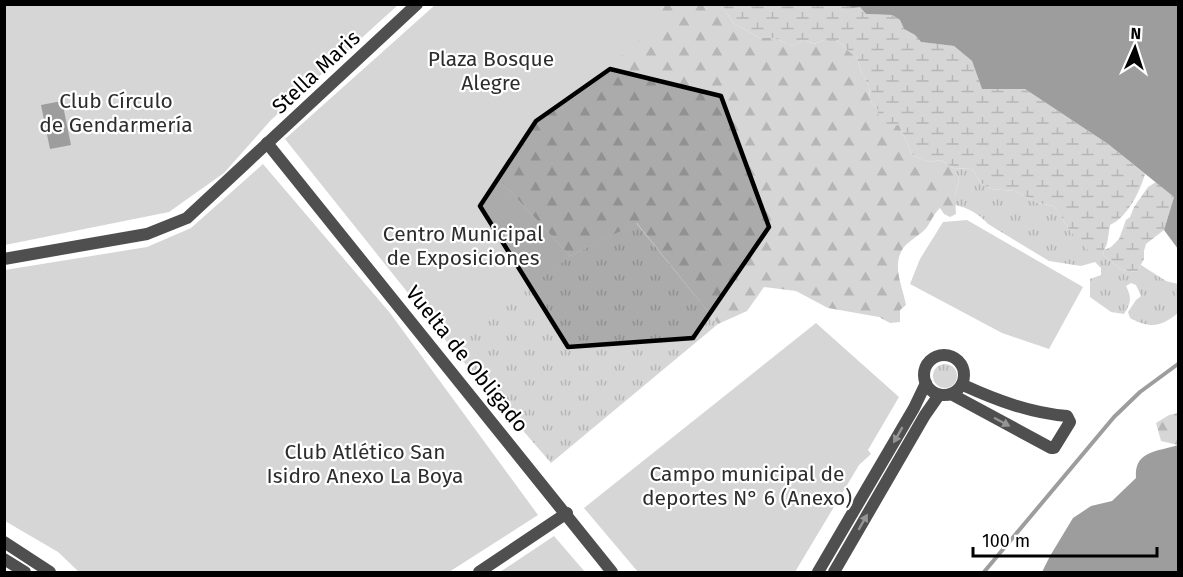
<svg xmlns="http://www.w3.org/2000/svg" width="1183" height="577" font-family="'Fira Sans',sans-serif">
	<defs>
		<pattern id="grass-tufts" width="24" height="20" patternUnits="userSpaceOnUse" patternTransform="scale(1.5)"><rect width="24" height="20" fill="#d6d6d6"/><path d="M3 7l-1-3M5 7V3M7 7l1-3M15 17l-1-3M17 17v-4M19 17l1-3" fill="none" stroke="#b6b6b6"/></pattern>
		<pattern id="forest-firs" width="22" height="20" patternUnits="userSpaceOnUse" patternTransform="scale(1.5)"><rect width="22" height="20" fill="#d6d6d6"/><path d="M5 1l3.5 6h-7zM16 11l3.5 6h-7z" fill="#b6b6b6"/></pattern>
		<pattern id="wetland-marsh" width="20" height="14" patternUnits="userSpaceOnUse" patternTransform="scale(1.5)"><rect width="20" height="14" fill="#d6d6d6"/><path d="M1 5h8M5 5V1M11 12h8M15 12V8" fill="none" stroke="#b6b6b6"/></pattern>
	</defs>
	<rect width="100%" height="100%" fill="#fff"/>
	<g fill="url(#grass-tufts)">
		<path d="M 953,168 L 972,169 L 981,183 L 991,189 L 1015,191 L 1038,203 L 1054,206 L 1071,232 L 1103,251 L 1104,256 L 1122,270 L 1137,272 L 1141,265 L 1166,281 L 1178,284 L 1178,313 C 1161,327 1150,329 1130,318 L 1128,312 L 1136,300 L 1141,296 L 1136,285 L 1131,283 L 1126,286 C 1132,298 1131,303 1124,314 L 1111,312 L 1090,297 L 1090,279 L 1101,275 L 1101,268 L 1095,262 L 1081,266 L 1049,261 L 988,224 C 979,214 969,208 955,205 L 955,197 L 959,178 Z"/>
		<polygon points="636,223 718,324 551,463 450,346 570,256"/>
		<circle cx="945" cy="376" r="12"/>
	</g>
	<g fill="url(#forest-firs)">
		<path d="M 660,4 L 722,5 L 733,23 L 760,38 L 774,38 L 793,46 L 804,40 L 814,44 L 824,40 L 836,40 L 857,58 L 861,72 L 869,86 L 870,100 L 878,110 L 899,125 L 913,156 L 930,162 L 941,160 L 953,168 L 959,178 L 955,197 L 956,214 L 950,217 L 944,214 L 940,208 C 933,215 932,220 927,227 C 920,236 907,241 902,250 C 892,268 903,287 906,305 L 900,310 L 900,322 L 890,323 L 879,317 L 828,308 L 796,291 L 764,287 L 747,311 L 718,324 L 637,223 L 570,256 L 499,179 L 535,121 L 553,111 L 564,108 L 663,8 Z"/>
		<polygon points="1178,413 1178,445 1161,441 1156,423 1169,415"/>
	</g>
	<path fill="url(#wetland-marsh)" d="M 846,4 L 853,8 L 860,6 L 866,14 L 892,15 L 900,20 L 904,29 L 915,35 L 921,42 L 954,46 L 972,61 L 982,89 L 1025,89 L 1108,144 L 1145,174 C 1140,191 1128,217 1110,225 L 1107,244 L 1104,250 L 1111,247 L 1119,239 L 1126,220 L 1130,217 L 1134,207 L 1148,187 L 1156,182 L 1174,197 L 1164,230 L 1146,244 L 1144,251 L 1144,259 L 1137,272 L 1122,270 L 1104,256 L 1103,251 L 1096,255 C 1077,245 1066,224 1054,206 L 1038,203 L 1015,191 L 991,189 L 981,183 L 972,169 L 953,168 L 941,160 L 930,162 L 913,156 L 899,125 L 879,128 L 878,110 L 870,100 L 869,86 L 861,72 L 857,58 L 836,40 L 824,40 L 814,44 L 804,40 L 793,46 L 774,38 L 760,38 L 733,23 L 722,5 Z"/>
	<g fill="#d6d6d6">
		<polygon points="660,4 663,8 660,22 580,92 564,108 553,111 535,121 499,179 570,256 452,348 285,139 435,5"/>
		<polygon points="4,5 398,5 271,120 224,173 169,212 5,245"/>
		<polygon points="263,164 390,313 538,515 449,572 79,572 58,552 5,521 5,270 147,247 191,228"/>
		<polygon points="967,220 1083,287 1049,349 1002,333 910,284 920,259 943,222"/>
		<polygon points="816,323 899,397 868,450 871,454 859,465 795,572 638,572 584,508"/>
		<polygon points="554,536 585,572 500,572"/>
	</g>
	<g fill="#9d9d9d">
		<polygon points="846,5 1178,5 1178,249 1164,230 1174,197 1108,144 1025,89 982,89 972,61 954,46 921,42 915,35 904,29 900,20 892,15 866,14 860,7 853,8"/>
		<polygon points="62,101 71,145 50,149 41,105"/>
		<path d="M 1178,445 L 1178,572 L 1042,572 L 1050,556 L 1073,518 L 1091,506 L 1112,501 L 1136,478 C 1134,451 1156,452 1178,445 Z"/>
	</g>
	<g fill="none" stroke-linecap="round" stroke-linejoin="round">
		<polyline stroke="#9d9d9d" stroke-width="4" points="984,572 1114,417 1140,392 1178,364"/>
		<g stroke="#4f4f4f" stroke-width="12">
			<polyline points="267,143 612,572"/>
			<polyline points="4,259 147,234 187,218 417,4"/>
			<circle cx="944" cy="375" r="20"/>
			<path d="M 951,394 L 1051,448 L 1054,448 L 1070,422 L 1067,416 C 1030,413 996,400 963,385"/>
			<polyline points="4,542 50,572"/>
			<polyline points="4,559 25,572"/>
			<polyline points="479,572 567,513"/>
			<polyline points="818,572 914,408 926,383"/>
			<polyline points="834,572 925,415 939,395"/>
		</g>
	</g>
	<defs><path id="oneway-solid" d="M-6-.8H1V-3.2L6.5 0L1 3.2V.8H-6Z" transform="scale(1.5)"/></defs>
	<g fill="#959595">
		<use href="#oneway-solid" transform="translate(1002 422) rotate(28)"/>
		<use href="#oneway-solid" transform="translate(898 435) rotate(120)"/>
		<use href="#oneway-solid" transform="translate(863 522) rotate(-60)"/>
	</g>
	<path fill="#000" fill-opacity="0.2" stroke="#000" stroke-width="4.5" stroke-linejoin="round" d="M 610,69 L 721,96 L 769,227 L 693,338 L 568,347 L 480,206 L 536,121 Z"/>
	<g text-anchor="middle" stroke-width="4.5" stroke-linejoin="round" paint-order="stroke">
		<g font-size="21" fill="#2d2d2d" stroke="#fff">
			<text x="491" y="66">Plaza Bosque<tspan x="491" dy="24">Alegre</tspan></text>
			<text x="116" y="108">Club Círculo<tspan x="116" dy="24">de Gendarmería</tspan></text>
			<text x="463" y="241">Centro Municipal<tspan x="463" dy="24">de Exposiciones</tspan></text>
			<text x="365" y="459">Club Atlético San<tspan x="365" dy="24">Isidro Anexo La Boya</tspan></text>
			<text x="747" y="481">Campo municipal de<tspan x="747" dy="24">deportes N° 6 (Anexo)</tspan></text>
		</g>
		<g font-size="21" fill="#000" stroke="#fff">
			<text transform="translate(316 72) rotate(-43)" y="7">Stella Maris</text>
			<text transform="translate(467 359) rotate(51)" y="7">Vuelta de Obligado</text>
		</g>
	</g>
	<rect width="1183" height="577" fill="none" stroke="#000000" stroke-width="12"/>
	<g transform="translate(1135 48) rotate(3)" stroke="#ffffff" stroke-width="4.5" paint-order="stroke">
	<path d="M0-4.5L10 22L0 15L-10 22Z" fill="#000000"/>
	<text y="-9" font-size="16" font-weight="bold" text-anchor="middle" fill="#000000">N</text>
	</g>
	<path d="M973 547v9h184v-9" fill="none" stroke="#000000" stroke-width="3"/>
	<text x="982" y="547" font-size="18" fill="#000000" stroke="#ffffff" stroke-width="4.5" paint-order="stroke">100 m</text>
</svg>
